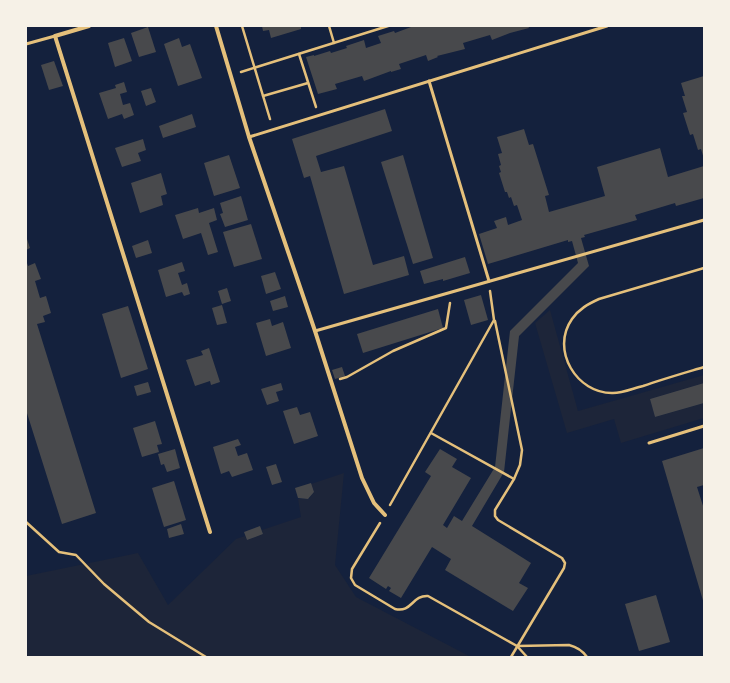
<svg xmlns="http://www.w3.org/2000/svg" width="730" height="683" font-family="'Fira Sans',sans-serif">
	<rect width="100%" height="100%" fill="#14213d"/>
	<g fill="#1d2539">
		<polygon points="550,310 578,411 704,375 704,383 650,399 655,417 704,403 704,418 621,443 614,419 567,433 535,323"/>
		<polygon points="344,473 335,565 356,597 471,657 26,657 26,576 138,553 168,605 236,539 245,536 247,540 263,534 262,530 301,517 298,499 309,499 314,492 311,484"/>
	</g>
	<g fill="#48494c">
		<polygon points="262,26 301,26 301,29 271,38 269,30 263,31"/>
		<polygon points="411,26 430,26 430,27 434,26 528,26 529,28 510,33 492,40 490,35 463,43 465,49 437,56 438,57 428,61 426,55 399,64 401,69 391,72 391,71 364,81 362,76 335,84 337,89 318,94 306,57 314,55 314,56 330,51 331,53 347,48 346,46 364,40 366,48 381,43 378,36 394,31 395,33 411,27"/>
		<polygon points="148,27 156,52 139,57 131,33"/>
		<polygon points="124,38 132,61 115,67 108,43"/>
		<polygon points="179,38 182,47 190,44 202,78 178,86 164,44"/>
		<polygon points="54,61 63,86 49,90 41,65"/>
		<polygon points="704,76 704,159 701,149 698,150 693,134 690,135 683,113 687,112 682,96 685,96 681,83"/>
		<polygon points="124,82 127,92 120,94 123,105 130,103 134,115 124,119 122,114 108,119 99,93 116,88 115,85"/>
		<polygon points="151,88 156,102 146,106 141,91"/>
		<polygon points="385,109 392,131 316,156 321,172 344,166 373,265 404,256 409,275 344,294 310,176 304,178 292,139"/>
		<polygon points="192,114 196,127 163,138 159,126"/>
		<polygon points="524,129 529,145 533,144 549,195 545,196 549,212 605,196 597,167 660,148 668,177 704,166 704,198 676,206 675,203 635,215 637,220 584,235 585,237 581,238 589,266 519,336 504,472 472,526 531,563 519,583 528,588 513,611 445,570 451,559 432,547 401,598 389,591 391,588 388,586 386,589 369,578 431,476 425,472 440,449 457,459 452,467 471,478 443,525 447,528 454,516 462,521 495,467 510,331 578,263 572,241 568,242 568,240 488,264 479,234 497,228 494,221 506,217 508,225 522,220 517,205 514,206 511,197 509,198 507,192 505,192 499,173 501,172 499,166 501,165 498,154 502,153 497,137"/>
		<polygon points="143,139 146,150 138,153 141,161 122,167 115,148"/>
		<polygon points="229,155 240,188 214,196 204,163"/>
		<polygon points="403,155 433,258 413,264 381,162"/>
		<polygon points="161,173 167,194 161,196 163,205 140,213 131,183"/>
		<polygon points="241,196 248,220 225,227 220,214 223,213 220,203"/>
		<polygon points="198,208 199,213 214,208 217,220 209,223 218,252 208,255 201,233 183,239 175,215"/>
		<polygon points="251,224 262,259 234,267 223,232"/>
		<polygon points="26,236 30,248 26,250"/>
		<polygon points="148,240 152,253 136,258 132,246"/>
		<polygon points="465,257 470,273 443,281 443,279 424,284 420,271"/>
		<polygon points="26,260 28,266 35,263 41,279 35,281 40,298 46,296 51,313 43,316 45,322 37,324 96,513 62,524 26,410"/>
		<polygon points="182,262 185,271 178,273 182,285 187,283 190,294 184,296 182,292 166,297 158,270"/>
		<polygon points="275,272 281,289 266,294 261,276"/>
		<polygon points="227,288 231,301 222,304 218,291"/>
		<polygon points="481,295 488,320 471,325 464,300"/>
		<polygon points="285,296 288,307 273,311 270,301"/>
		<polygon points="222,305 227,323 217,325 212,308"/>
		<polygon points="128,306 148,369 121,378 102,314"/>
		<polygon points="438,309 443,328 363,353 357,334"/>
		<polygon points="270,319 272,326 283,322 291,348 266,356 256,323"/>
		<polygon points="209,348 220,382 211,385 210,381 195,386 186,360 203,355 201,351"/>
		<polygon points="342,367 345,376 335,379 332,370"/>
		<polygon points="148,382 151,392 137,396 134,386"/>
		<polygon points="281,383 283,390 276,392 279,401 267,405 261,389"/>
		<polygon points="704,383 704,403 655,417 650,399"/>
		<polygon points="297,407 300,415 310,412 318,436 294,444 283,411"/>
		<polygon points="155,421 162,444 157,445 159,452 142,457 133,428"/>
		<polygon points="238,439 241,445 235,447 238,456 247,453 253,470 232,477 229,471 221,474 213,447"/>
		<polygon points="704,448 704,485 697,487 704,509 704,604 662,461"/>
		<polygon points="175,449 180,468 167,472 164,464 161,465 158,454"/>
		<polygon points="276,464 282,482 272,485 266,467"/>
		<polygon points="174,481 186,520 164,527 152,488"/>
		<polygon points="311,483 314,492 308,499 298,498 295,488"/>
		<polygon points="181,524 184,534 169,538 167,529"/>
		<polygon points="260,526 263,534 247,540 244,532"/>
		<polygon points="656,595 670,642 639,651 625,604"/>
	</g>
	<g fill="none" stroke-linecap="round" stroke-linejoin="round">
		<g stroke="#e5c07b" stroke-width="2.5">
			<polyline points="242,26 270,119"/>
			<polyline points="329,26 334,43"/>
			<polyline points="299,54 316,107"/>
			<polyline points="241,72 388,26"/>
			<polyline points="263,96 308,83"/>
			<path d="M 704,268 L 599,299 C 588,304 579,309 572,319 C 550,350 577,394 613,393 C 623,393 634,388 643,386 C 663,379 684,373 704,367"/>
			<polyline points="495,321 522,450 520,465 514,479 495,510 495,516 498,520 562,558 565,563 564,568 511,657"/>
			<polyline points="340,379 347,377 393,351 446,328 450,303"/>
			<polyline points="431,433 514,479"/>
			<polyline points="390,505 494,320 490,291"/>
			<polyline points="26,522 59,552 76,555 104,584 149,622 206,657"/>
			<path d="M 380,523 L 352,569 L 351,578 L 355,585 L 395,609 C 412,613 412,595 428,596 L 517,646 L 527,657"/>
			<path d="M 517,646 L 569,645 C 577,647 582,650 587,657"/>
		</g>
		<g stroke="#e5c07b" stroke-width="3">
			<polyline points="26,44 55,36"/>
			<polyline points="429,81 489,281"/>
			<polyline points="249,137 607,26"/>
			<polyline points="315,331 704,220"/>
			<polyline points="649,443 704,426"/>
		</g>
		<g stroke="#e5c07b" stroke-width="4">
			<polyline points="89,26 55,36 210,532"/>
			<polyline points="216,26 249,137 315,331 362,478 374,503 385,515"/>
		</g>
	</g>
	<rect width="730" height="683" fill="none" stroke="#f6f1e7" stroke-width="54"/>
</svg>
